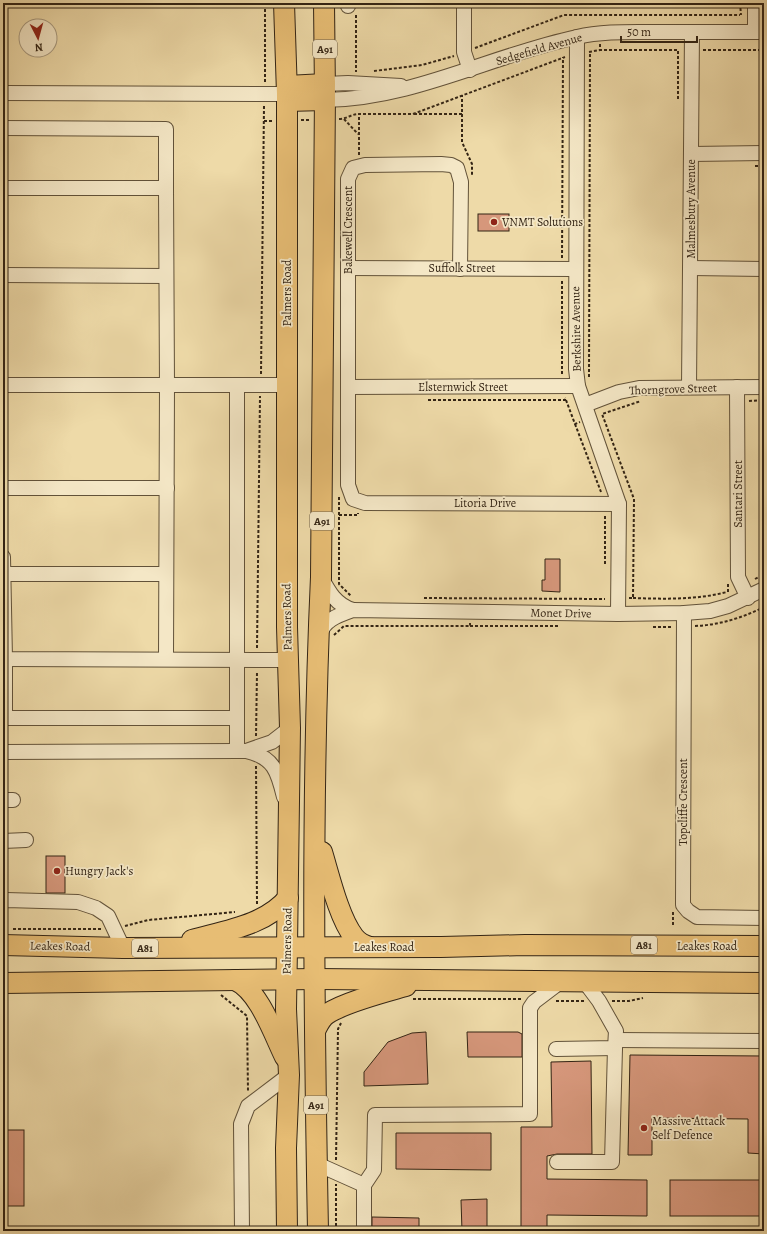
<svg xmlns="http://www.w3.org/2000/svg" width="767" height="1234" font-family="Alegreya,serif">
	<rect width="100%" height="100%" fill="#eedaa8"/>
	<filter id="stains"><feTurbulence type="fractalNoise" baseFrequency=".005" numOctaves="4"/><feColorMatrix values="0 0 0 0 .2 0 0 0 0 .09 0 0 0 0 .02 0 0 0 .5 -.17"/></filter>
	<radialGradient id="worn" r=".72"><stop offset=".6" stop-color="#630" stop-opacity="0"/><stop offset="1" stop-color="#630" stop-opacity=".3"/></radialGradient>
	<g fill="#d6977b" stroke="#332414">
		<rect x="478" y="214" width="31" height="17"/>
		<polygon points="545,559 560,559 560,592 542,591 542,580 545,580"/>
		<rect x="46" y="856" width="19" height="37"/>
		<polygon points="426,1032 428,1084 364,1086 364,1072 388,1042 412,1033"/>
		<polygon points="467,1032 518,1032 522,1034 522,1057 468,1057"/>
		<polygon points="630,1055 764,1056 764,1154 748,1153 748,1119 652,1118 652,1155 628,1155"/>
		<polygon points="591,1061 592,1154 557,1154 547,1156 547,1179 647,1180 647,1216 547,1215 547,1231 521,1231 521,1127 552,1127 551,1062"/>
		<rect x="3" y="1130" width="21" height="76"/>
		<polygon points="396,1133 491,1133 491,1170 396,1169"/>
		<rect x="670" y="1180" width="94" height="36"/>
		<polygon points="487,1199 487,1231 462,1231 461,1200"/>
		<polygon points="372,1217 419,1218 419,1231 372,1231"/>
	</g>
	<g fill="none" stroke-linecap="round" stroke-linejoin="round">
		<defs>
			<g id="minor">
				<polyline points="464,3 464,52 470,70"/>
				<polyline points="755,3 755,32"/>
				<polyline points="348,6 348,3"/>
				<polyline points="577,37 576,369 578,386 619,504 618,614"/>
				<polyline points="325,84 348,83 401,86"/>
				<polyline points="3,93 287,94"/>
				<path d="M 325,100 C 413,99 492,55 577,37 C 602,31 629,32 655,32 C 691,32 728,32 764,32"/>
				<polyline points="3,128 166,129 166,188"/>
				<polyline points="691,154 764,153"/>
				<polyline points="3,188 166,188 167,385 166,659"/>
				<polyline points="348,268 576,269"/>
				<polyline points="691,268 764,269"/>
				<polyline points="460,269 461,182 457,168 451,165 441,164 365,165 353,168 348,179 348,485 353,499 365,503 619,504"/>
				<polyline points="3,275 166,276"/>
				<polyline points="3,385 287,385"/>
				<polyline points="348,387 578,386"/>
				<polyline points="689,387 692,32"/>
				<polyline points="737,387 738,577 748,598"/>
				<polyline points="585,405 619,392 639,388 764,387"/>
				<polyline points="3,488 167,488"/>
				<polyline points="3,557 5,659 288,660"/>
				<polyline points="5,574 166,574"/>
				<path d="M 321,577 C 329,592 336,605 353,610"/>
				<polyline points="684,613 683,905 688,911 697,917 764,918"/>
				<path d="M 320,635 C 323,620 339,615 353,610 L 618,614 L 684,613 L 710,611 L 728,606 L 764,589"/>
				<polyline points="5,659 5,718 237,718"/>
				<polyline points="237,751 237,385"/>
				<path d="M 246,751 C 274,757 278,772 284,797"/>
				<polyline points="3,752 237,751 246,751 272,742 290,728"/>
				<polyline points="3,800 13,800"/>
				<polyline points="3,841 26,840"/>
				<polyline points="3,902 6,900 78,902 96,908 108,916 123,948"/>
				<polyline points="616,1040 764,1041"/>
				<polyline points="556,1049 615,1048 616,1031 599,1001 584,981"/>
				<polyline points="557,1162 612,1162 615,1048"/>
				<polyline points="317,1164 364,1185 364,1231"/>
				<polyline points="364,1185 374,1170 375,1115 530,1114 530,1008 534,1002 563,980"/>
				<polyline points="242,1231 241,1124 248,1106 289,1075"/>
			</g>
			<g id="highway">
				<polyline points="284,3 287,94 287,627 290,728 287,947 286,1009 289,1075 286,1148 287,1231"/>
				<polyline points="287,86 325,84"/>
				<polyline points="287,101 325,100"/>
				<path d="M 322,852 C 329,875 339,918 354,937 C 358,942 363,945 370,947"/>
				<path d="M 192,940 C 224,931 266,925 288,898"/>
				<polyline points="3,945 123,948 441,947 525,945 764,946"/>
				<path d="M 235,980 C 259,990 274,1035 285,1057"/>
				<polyline points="3,983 316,979 764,983"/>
				<path d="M 316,1029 C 319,1023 321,1018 327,1014 C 345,1002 385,992 406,986"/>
				<path d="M 318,1231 C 314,1013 311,794 321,577 L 325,94 L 324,3"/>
			</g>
		</defs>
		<use href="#minor" stroke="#625239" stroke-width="16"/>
		<use href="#highway" stroke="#332414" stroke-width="22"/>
		<g stroke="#332414" stroke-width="2" stroke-dasharray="3 2" stroke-linecap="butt">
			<polyline points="740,3 741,15"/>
			<polyline points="356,15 356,72"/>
			<polyline points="600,44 600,50 679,50"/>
			<polyline points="475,48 564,15 740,15"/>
			<polyline points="703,50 764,50"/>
			<polyline points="589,52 600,50"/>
			<polyline points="374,71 422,65 454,56"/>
			<polyline points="265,82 265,3"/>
			<polyline points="678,99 678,50"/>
			<polyline points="414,114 462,114 462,95"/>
			<polyline points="462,114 462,142 472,164 472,175"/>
			<path d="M 339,119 C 347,119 351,114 359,114"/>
			<polyline points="344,119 358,134"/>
			<polyline points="301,120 311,120"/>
			<polyline points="264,121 273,121"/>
			<polyline points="359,155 359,114 413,114 565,57"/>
			<polyline points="755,166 764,166"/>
			<polyline points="562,258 563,57"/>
			<polyline points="261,374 264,106"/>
			<polyline points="562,374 562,280"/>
			<polyline points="589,377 590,52"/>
			<polyline points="428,400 566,400 565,398"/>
			<polyline points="566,400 575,424 580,422"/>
			<polyline points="749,401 764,400"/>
			<polyline points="575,424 601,492"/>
			<polyline points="339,497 339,584 351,596"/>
			<polyline points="339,515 358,515 358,513"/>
			<polyline points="605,516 605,565"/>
			<polyline points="755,579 764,574"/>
			<polyline points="728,584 728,592"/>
			<polyline points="424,598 605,599"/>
			<polyline points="629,598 633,598 634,499 602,414 641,401"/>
			<path d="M 633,598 C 665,599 696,600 727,592"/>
			<polyline points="470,626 558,626"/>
			<path d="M 695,626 C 719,625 742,618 764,607"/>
			<polyline points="653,627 672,627"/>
			<polyline points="334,635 344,626 470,626 470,623"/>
			<polyline points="257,648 260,396"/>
			<polyline points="256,736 257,672"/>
			<polyline points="256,766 257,904"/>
			<polyline points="673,912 673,925"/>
			<polyline points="125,926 148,920 235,912"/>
			<polyline points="13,929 101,929"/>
			<polyline points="221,995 247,1016 248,1092"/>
			<polyline points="413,999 522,999"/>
			<polyline points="556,1001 585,1001"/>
			<polyline points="612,1001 629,1001 643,998"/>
			<polyline points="336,1160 338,1029 341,1023"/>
			<polyline points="336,1231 336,1184"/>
		</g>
		<use href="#minor" stroke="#f4e7c6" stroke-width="14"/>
		<use href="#highway" stroke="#e7bd74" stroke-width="20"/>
	</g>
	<g fill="#8f2418" stroke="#f4e7c6" stroke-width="1.5">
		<circle cx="494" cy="222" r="4"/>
		<circle cx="57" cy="871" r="4"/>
		<circle cx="644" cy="1128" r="4"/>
	</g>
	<g text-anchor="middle" stroke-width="3.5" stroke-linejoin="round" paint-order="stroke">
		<g fill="#f4e7c6" stroke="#6d5e49" stroke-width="1">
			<rect x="313" y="40" width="24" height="18" rx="3"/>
			<rect x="310" y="512" width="24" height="18" rx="3"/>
			<rect x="631" y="936" width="26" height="18" rx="3"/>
			<rect x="132" y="939" width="26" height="18" rx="3"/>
			<rect x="304" y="1096" width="24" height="18" rx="3"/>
		</g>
		<g font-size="11" font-weight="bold" fill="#332414">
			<text x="325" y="53">A91</text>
			<text x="322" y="525">A91</text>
			<text x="644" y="949">A81</text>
			<text x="145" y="952">A81</text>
			<text x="316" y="1109">A91</text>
		</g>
		<g font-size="12" fill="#332414" stroke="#f4e7c6">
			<text transform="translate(539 49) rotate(-16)" y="4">Sedgefield Avenue</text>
			<text transform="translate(691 209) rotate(-90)" y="4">Malmesbury Avenue</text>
			<text transform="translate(348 230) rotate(-90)" y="4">Bakewell Crescent</text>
			<text x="462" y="272">Suffolk Street</text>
			<text transform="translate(287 293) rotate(-90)" y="4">Palmers Road</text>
			<text transform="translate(576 329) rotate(-91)" y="4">Berkshire Avenue</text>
			<text x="463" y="391">Elsternwick Street</text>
			<text transform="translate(673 389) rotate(-2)" y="4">Thorngrove Street</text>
			<text transform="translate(738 494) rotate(-90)" y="4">Santari Street</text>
			<text x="485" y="507">Litoria Drive</text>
			<text transform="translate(561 613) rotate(1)" y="4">Monet Drive</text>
			<text transform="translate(287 617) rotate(-91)" y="4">Palmers Road</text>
			<text transform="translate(683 802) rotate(-90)" y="4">Topcliffe Crescent</text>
			<text transform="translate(287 941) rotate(-89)" y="4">Palmers Road</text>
			<text transform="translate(60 946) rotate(1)" y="4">Leakes Road</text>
			<text x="707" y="950">Leakes Road</text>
			<text x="384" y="951">Leakes Road</text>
		</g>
		<g font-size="12" fill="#332414" stroke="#f4e7c6" text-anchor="start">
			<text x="502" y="226">VNMT Solutions</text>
			<text x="65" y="875">Hungry Jack's</text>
			<text x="652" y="1125">Massive Attack<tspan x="652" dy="14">Self Defence</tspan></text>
		</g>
	</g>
	<rect width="767" height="1234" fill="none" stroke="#eedaa8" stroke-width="16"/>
	<rect x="4" y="4" width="759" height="1226" fill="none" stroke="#332414" stroke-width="2"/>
	<rect x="8" y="8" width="751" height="1218" fill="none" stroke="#332414"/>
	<g transform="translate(38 38) rotate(174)"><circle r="19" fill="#f4e7c6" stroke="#a7997f"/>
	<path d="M0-3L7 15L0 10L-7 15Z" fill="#8f2418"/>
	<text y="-6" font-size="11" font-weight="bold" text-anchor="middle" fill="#332414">N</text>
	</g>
	<path d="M621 36v6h76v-6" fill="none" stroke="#332414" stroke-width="2"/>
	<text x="627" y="36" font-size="12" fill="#332414" stroke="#f4e7c6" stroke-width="3" paint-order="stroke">50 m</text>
	<rect width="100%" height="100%" filter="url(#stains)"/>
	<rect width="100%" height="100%" fill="url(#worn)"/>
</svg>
